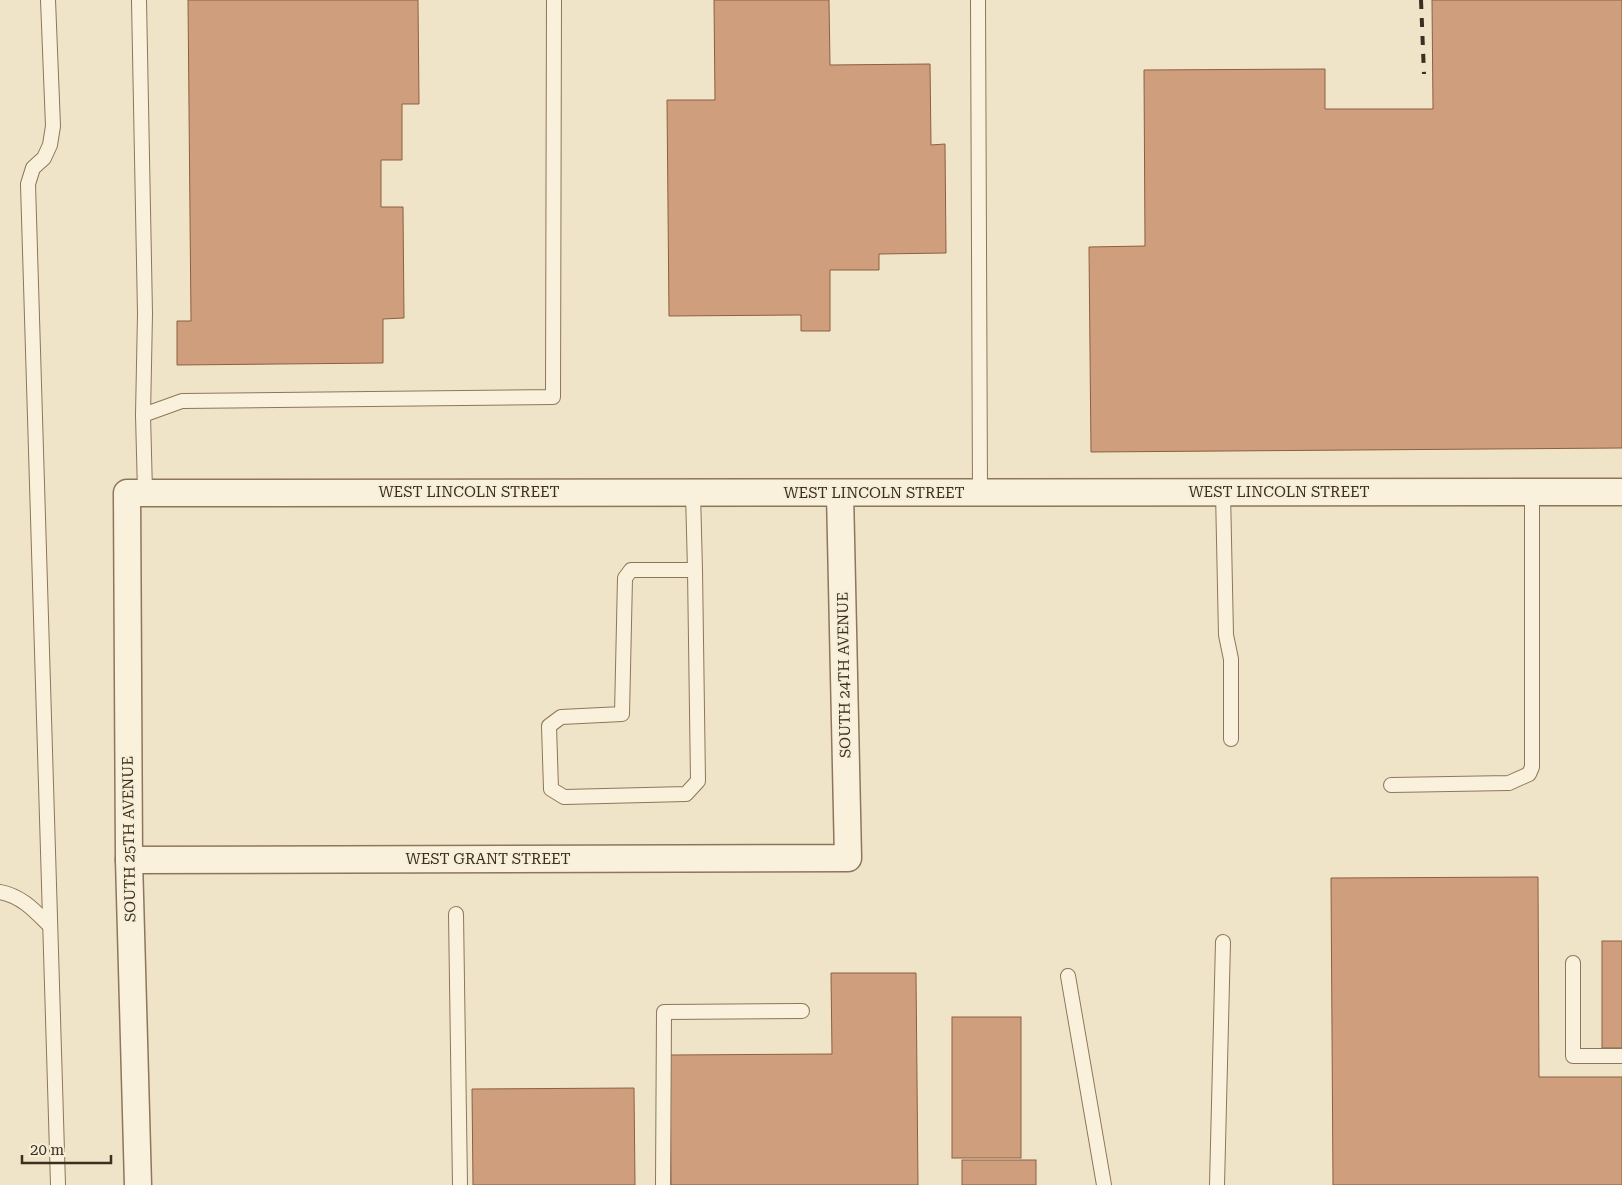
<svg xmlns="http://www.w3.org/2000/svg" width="1622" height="1185" font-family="'Roboto Serif',serif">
	<rect width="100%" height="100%" fill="#f0e4c8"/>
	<g fill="#cf9f7d" stroke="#8d5f41">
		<polygon points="188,0 418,0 419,104 402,104 402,160 381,160 381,207 403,207 404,318 383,319 383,363 177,365 177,321 191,321"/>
		<polygon points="714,0 829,0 830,65 930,64 931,145 945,144 946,253 879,254 879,270 830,270 830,331 801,331 801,315 669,316 667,100 715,100"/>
		<polygon points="1432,0 1622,0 1622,448 1091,452 1089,247 1145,246 1144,70 1325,69 1325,109 1433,109"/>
		<polygon points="1538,877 1539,1077 1622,1077 1622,1185 1333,1185 1331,878"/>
		<rect x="1602" y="941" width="20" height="107"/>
		<polygon points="831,973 916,973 918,1185 671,1185 670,1055 832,1054"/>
		<rect x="952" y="1017" width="69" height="141"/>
		<polygon points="634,1088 635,1185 473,1185 472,1089"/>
		<rect x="962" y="1160" width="74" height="25"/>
	</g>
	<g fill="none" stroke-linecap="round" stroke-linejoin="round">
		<defs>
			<g id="lane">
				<polyline points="48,0 53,126 50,145 44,158 33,168 28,184 58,1185"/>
				<polyline points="139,0 145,314 143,415"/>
				<polyline points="978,0 980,493"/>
				<polyline points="145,492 143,415 182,401 553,397 554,0"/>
				<polyline points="1223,492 1226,635 1231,659 1231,739"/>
				<polyline points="693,493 695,570 698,781 686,794 564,797 551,789 549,726 561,717 622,714 625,578 631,570 695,570"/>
				<polyline points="1391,785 1509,783 1529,774 1532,767 1532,492"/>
				<path d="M 0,892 C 22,896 35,911 50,926"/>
				<polyline points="456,914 460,1185"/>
				<polyline points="1573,963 1573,1056 1622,1056"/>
				<polyline points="1068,976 1104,1185"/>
				<polyline points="663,1185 664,1012 802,1011"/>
				<polyline points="1217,1185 1223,942"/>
			</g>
			<g id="street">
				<polyline points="129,860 848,858 840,493"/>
				<polyline points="138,1185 129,860 127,493 1622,492"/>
			</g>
		</defs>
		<use href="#lane" stroke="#8d765c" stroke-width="16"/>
		<use href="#street" stroke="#8d765c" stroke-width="29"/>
		<use href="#lane" stroke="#faf1dc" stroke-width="14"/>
		<use href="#street" stroke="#faf1dc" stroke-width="26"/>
		<polyline stroke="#3d2e20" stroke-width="4" stroke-dasharray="9 9" stroke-linecap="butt" points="1421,0 1424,74"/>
	</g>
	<g text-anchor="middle" stroke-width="4" stroke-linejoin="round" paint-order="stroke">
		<g font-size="15" fill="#3d2e20" stroke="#f7eed8">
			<text x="469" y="497">WEST LINCOLN STREET</text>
			<text x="1279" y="497">WEST LINCOLN STREET</text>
			<text x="874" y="498">WEST LINCOLN STREET</text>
			<text transform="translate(844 675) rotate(-91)" y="5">SOUTH 24TH AVENUE</text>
			<text transform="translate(129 839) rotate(-91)" y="5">SOUTH 25TH AVENUE</text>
			<text x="488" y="864">WEST GRANT STREET</text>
		</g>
	</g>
	<path d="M22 1155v8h89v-8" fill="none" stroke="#3d2e20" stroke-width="2.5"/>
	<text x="30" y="1155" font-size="15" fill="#3d2e20" stroke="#f7eed8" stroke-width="4" paint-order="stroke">20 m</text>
</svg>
